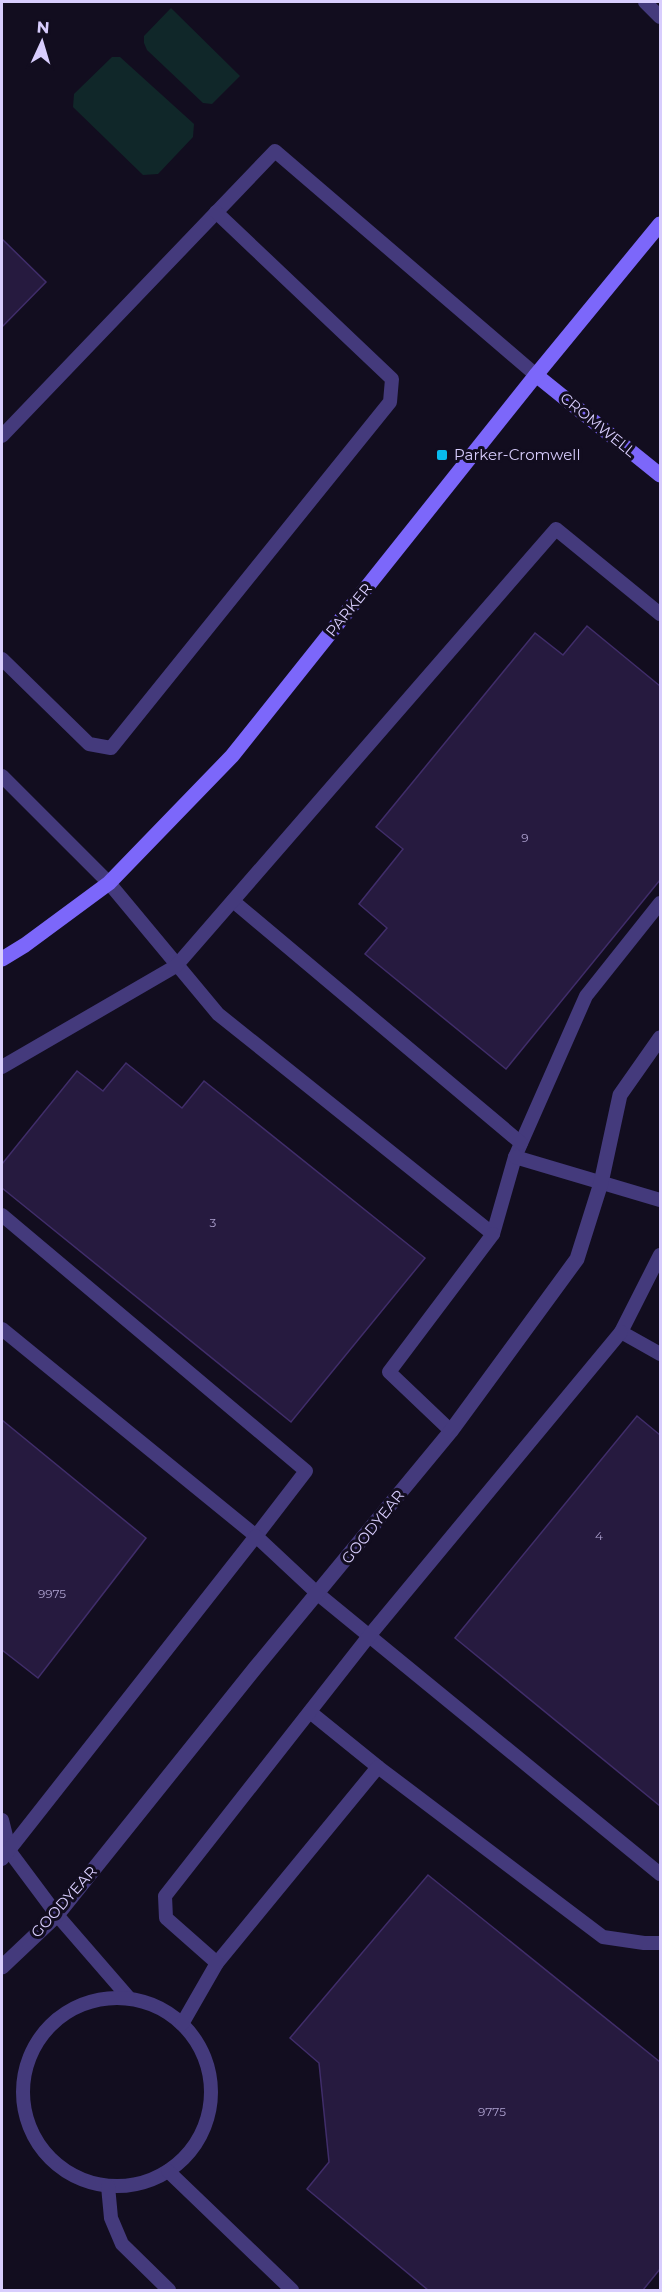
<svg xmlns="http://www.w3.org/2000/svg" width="662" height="2292" font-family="Montserrat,sans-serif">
	<rect width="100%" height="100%" fill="#120d1f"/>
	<g fill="#102729">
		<polygon points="171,8 240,76 212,104 203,103 147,50 144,43 144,36"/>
		<polygon points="112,57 120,57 194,124 193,137 158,174 143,175 73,107 74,94"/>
	</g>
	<g fill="#261a3f" stroke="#402d6a" stroke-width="1.5">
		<polygon points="2,239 46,282 2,327"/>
		<polygon points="587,626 660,686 660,880 506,1069 365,954 387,928 359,904 403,849 376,827 535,633 563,655"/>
		<polygon points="126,1063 182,1108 204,1081 425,1258 291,1422 2,1188 2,1164 77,1071 103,1091"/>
		<polygon points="637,1416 660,1435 660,1806 455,1638"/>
		<polygon points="2,1420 146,1538 38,1678 2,1650"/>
		<polygon points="428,1875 660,2062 660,2269 643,2290 428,2290 307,2189 329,2162 319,2063 290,2038"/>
	</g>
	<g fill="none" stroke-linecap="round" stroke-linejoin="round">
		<g stroke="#443a7c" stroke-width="14">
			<polyline points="645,2 660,17"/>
			<polyline points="2,436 275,151 536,375"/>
			<polyline points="2,659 89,744 111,748 390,402 392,379 216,212"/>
			<polyline points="2,776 109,883 218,1014 493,1234 515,1157 586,996 660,903"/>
			<polyline points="233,901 521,1143"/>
			<polyline points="2,1067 176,966 556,529 660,614"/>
			<polyline points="515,1157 660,1200"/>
			<polyline points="2,1215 306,1471 256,1536 2,1329"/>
			<polyline points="660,1255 621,1332 660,1354"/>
			<polyline points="451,1431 389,1372 493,1234"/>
			<polyline points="310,1712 378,1767"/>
			<polyline points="2,1820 10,1852 57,1915 129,1998"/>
			<polyline points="2,1859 256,1536 318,1594 660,1874"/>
			<polyline points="217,1963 378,1767 603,1937 644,1943 660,1943"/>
			<circle cx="117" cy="2092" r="94"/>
			<polyline points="182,2024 217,1963 166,1918 165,1896 369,1636 621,1332"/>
			<polyline points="168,2171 292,2290"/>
			<polyline points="108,2186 111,2218 122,2244 169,2290"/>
		</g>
		<polyline stroke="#443a7c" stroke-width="15" points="2,1967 57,1915 256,1667 451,1431 577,1259 601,1183 620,1095 660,1038"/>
		<g stroke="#7c67fa" stroke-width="15">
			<polyline points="536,375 660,475"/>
			<polyline points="2,959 25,945 109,883 232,756 536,375 660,224"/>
		</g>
	</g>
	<rect fill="#08bbee" stroke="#120d1f" stroke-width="2" x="436" y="449" width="12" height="12" rx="3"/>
	<g text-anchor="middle" stroke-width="6" stroke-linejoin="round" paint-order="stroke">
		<g font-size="12" fill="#aca0ce">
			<text x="525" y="842">9</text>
			<text x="213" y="1227">3</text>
			<text x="599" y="1540">4</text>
			<text x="52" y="1598">9975</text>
			<text x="492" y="2116">9775</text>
		</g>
		<g font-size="15" fill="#d8cdfd" stroke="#120d1f">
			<text transform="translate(598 425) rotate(39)" y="5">CROMWELL</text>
			<text transform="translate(349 610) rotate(-51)" y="5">PARKER</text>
			<text transform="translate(373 1527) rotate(-51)" y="5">GOODYEAR</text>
			<text transform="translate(64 1902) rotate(-48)" y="5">GOODYEAR</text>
		</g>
		<g font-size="15" fill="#d8cdfd" stroke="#120d1f" text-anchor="start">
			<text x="454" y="460">Parker-Cromwell</text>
		</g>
	</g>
	<rect width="662" height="2292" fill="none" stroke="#d8cdfd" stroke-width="6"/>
	<g transform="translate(42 42) rotate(4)" stroke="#120d1f" stroke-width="4.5" paint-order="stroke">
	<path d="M0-4.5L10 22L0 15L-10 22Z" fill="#d8cdfd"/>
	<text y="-9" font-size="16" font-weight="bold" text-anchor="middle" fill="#d8cdfd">N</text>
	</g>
</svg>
